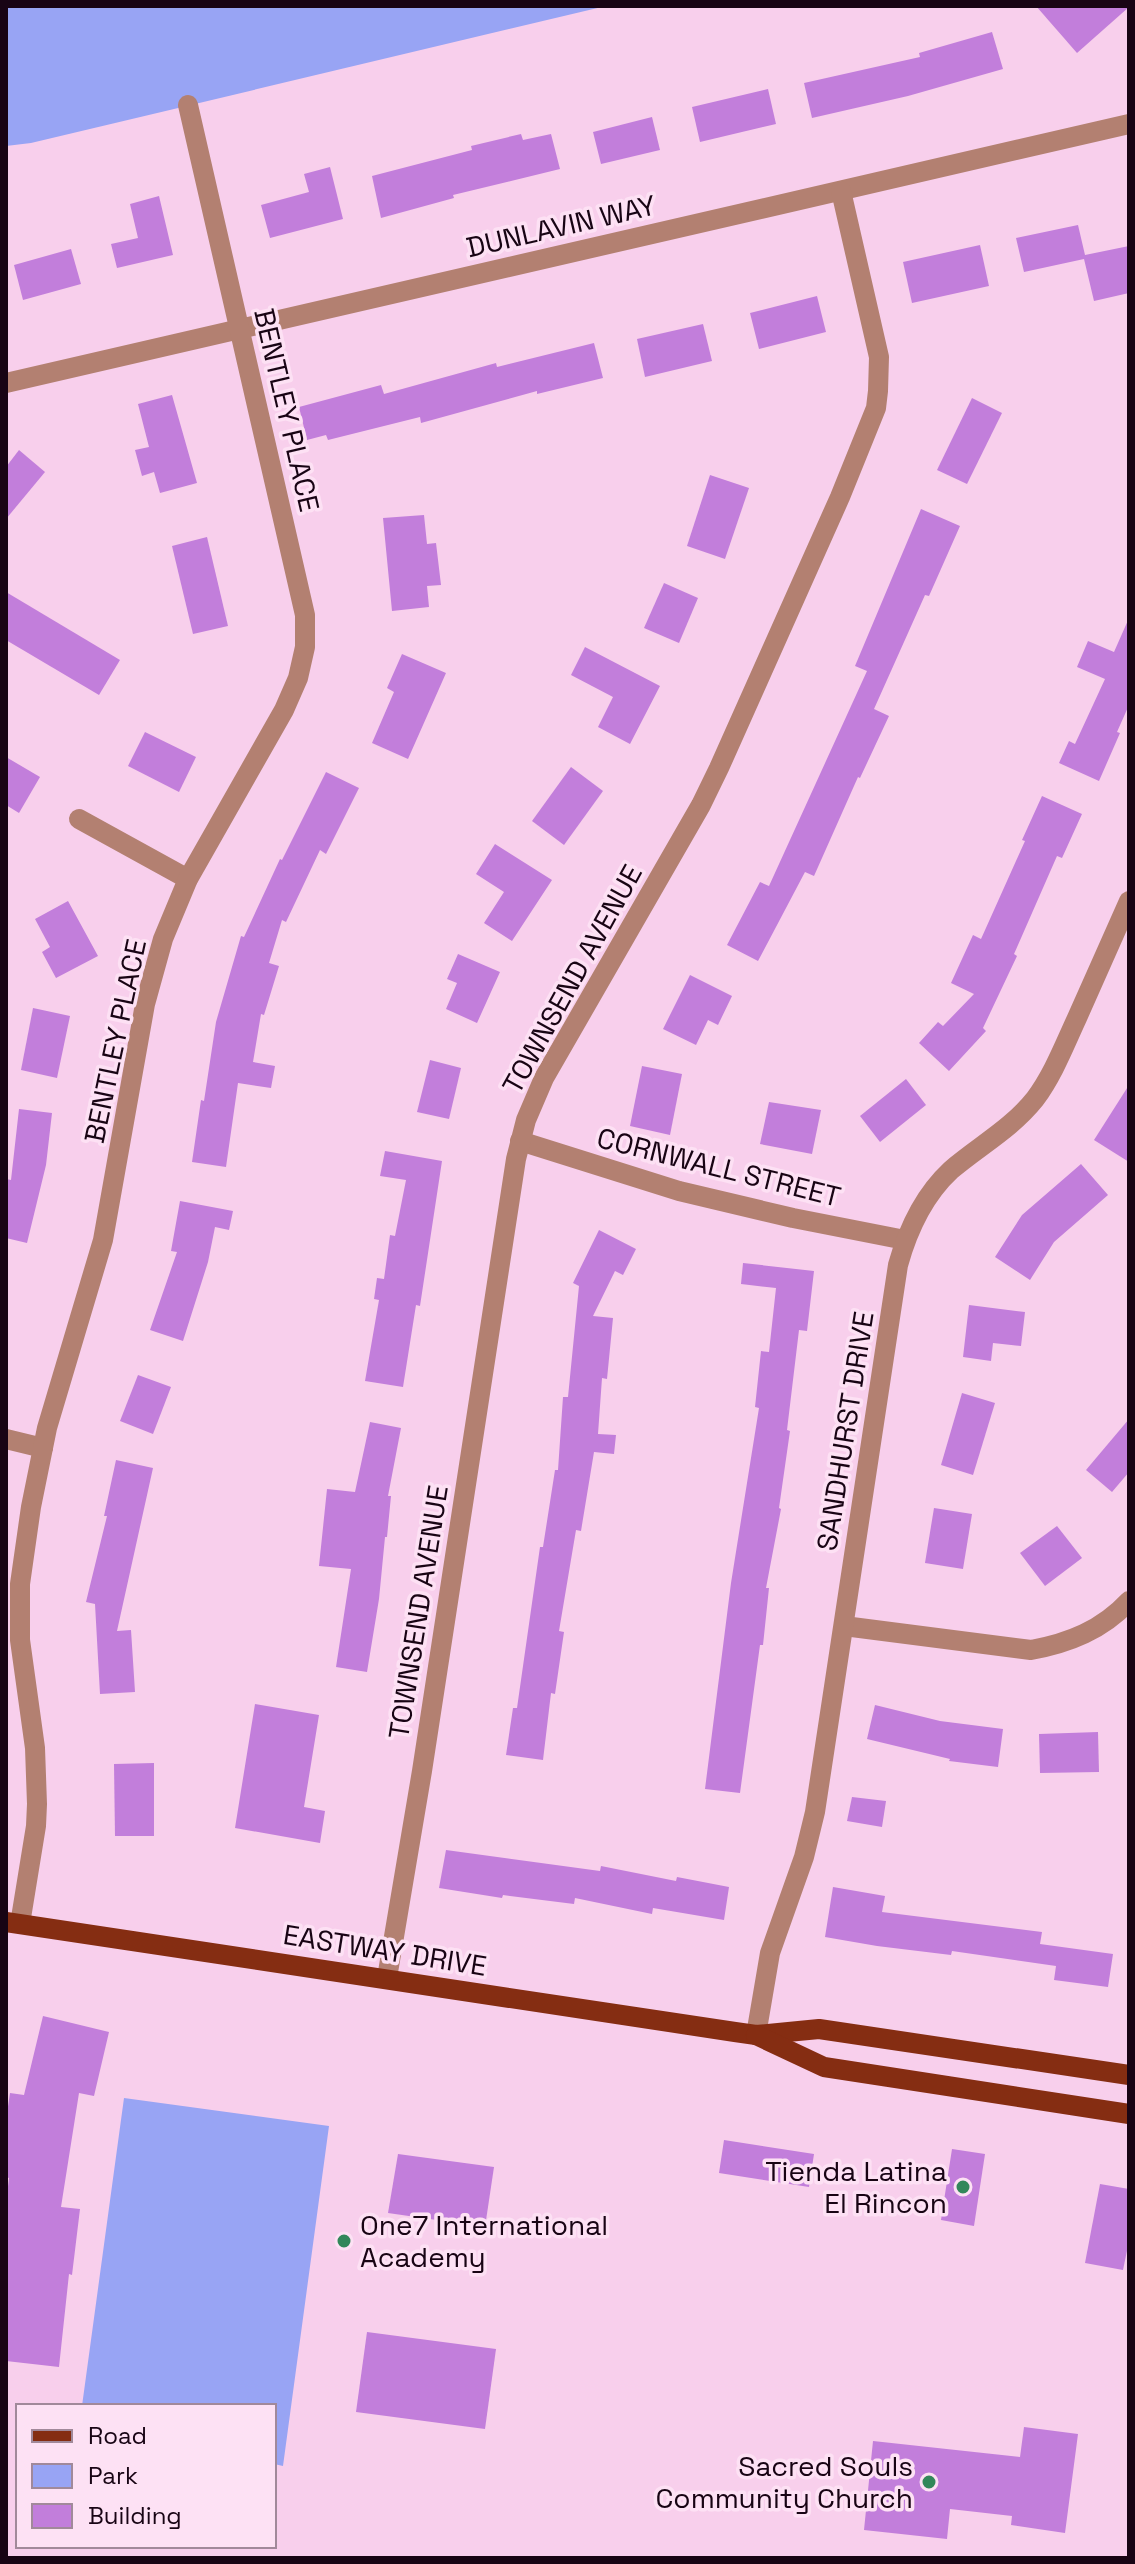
<svg xmlns="http://www.w3.org/2000/svg" width="1135" height="2564" font-family="'Space Grotesk',sans-serif">
	<rect width="100%" height="100%" fill="#f8cfec"/>
	<g fill="#98a4f4">
		<polygon points="6,6 606,6 31,143 6,146"/>
		<polygon points="124,2098 329,2126 283,2466 274,2464 274,2406 82,2406"/>
	</g>
	<g fill="#c27edb">
		<polygon points="1036,6 1129,6 1129,7 1077,53"/>
		<polygon points="992,32 1003,69 908,96 812,118 804,83 920,57 919,53"/>
		<polygon points="768,89 776,124 700,142 692,107"/>
		<polygon points="652,117 660,150 601,164 593,132"/>
		<polygon points="521,134 523,140 551,134 560,169 453,195 454,198 381,218 372,176 472,150 471,146"/>
		<polygon points="330,167 343,219 270,238 261,205 309,192 304,174"/>
		<polygon points="159,196 173,255 117,268 111,244 138,238 130,204"/>
		<polygon points="1078,225 1085,255 1129,246 1129,293 1094,301 1084,259 1024,272 1016,238"/>
		<polygon points="980,245 989,286 912,303 903,262"/>
		<polygon points="71,249 81,284 23,300 14,265"/>
		<polygon points="817,296 826,332 759,349 750,313"/>
		<polygon points="703,324 712,361 645,377 637,339"/>
		<polygon points="594,343 603,378 537,394 537,391 421,423 420,417 328,440 326,435 307,440 299,407 381,385 384,394 496,363 497,367"/>
		<polygon points="172,395 197,483 160,493 154,472 142,476 135,450 149,447 138,404"/>
		<polygon points="972,398 1002,413 967,484 937,470"/>
		<polygon points="19,450 45,472 6,519 6,467"/>
		<polygon points="710,475 749,488 725,559 687,546"/>
		<polygon points="921,509 960,526 929,596 925,595 874,709 889,716 860,778 858,777 814,876 805,872 758,961 727,945 760,882 769,886 867,671 855,666"/>
		<polygon points="424,515 427,544 436,543 441,585 427,586 429,607 392,611 383,518"/>
		<polygon points="207,537 228,626 193,634 172,546"/>
		<polygon points="664,583 698,598 679,643 644,628"/>
		<polygon points="6,592 120,660 99,695 6,640"/>
		<polygon points="1129,618 1129,705 1117,732 1120,733 1099,781 1059,763 1069,741 1075,744 1105,679 1077,667 1088,641 1114,652"/>
		<polygon points="585,647 660,686 630,744 598,727 613,697 571,675"/>
		<polygon points="402,654 446,673 408,759 372,743 394,692 387,688"/>
		<polygon points="145,732 196,757 179,792 128,766"/>
		<polygon points="6,757 40,777 19,813 6,805"/>
		<polygon points="571,767 603,791 564,845 532,821"/>
		<polygon points="326,772 359,788 326,854 320,850 286,922 282,920 269,963 279,966 264,1015 261,1014 253,1062 275,1066 271,1088 238,1083 226,1167 192,1162 201,1100 204,1101 216,1022 241,936 244,937 280,859 282,860"/>
		<polygon points="1042,796 1082,814 1062,858 1057,856 1014,954 1017,956 983,1028 986,1031 949,1071 919,1043 938,1022 943,1026 974,994 951,983 973,935 981,939 1025,841 1022,840"/>
		<polygon points="495,844 552,880 512,941 484,923 504,892 476,874"/>
		<polygon points="68,901 98,956 56,978 42,952 50,947 35,919"/>
		<polygon points="458,954 500,972 477,1023 446,1009 457,983 447,979"/>
		<polygon points="690,975 732,996 718,1025 708,1020 696,1045 663,1029"/>
		<polygon points="33,1008 70,1016 57,1078 21,1070"/>
		<polygon points="430,1060 461,1068 449,1119 417,1112"/>
		<polygon points="642,1066 682,1074 670,1135 630,1126"/>
		<polygon points="906,1079 926,1105 880,1142 860,1116"/>
		<polygon points="1129,1085 1129,1162 1094,1140"/>
		<polygon points="769,1102 821,1110 812,1154 760,1144"/>
		<polygon points="19,1109 52,1113 46,1165 27,1243 6,1238 6,1179 11,1180"/>
		<polygon points="385,1151 442,1161 420,1306 416,1305 403,1387 365,1381 379,1300 374,1299 377,1278 384,1279 390,1235 395,1236 406,1180 380,1176"/>
		<polygon points="1081,1164 1108,1195 1054,1242 1030,1280 995,1257 1022,1215"/>
		<polygon points="180,1201 233,1211 229,1230 215,1227 208,1262 183,1341 150,1330 177,1252 171,1251"/>
		<polygon points="599,1230 636,1249 623,1275 615,1271 593,1316 613,1318 607,1379 602,1378 598,1434 616,1435 614,1454 594,1452 581,1531 576,1530 559,1631 564,1632 555,1694 551,1693 543,1760 506,1755 513,1708 517,1708 540,1547 543,1547 555,1470 558,1470 563,1397 568,1397 579,1286 573,1283"/>
		<polygon points="743,1263 814,1271 807,1331 799,1330 787,1430 790,1431 779,1508 781,1509 766,1588 769,1588 763,1645 760,1645 740,1793 705,1789 731,1583 759,1408 755,1407 761,1351 769,1352 776,1288 741,1284"/>
		<polygon points="969,1305 1025,1312 1021,1346 993,1343 991,1361 963,1357"/>
		<polygon points="138,1375 171,1387 153,1434 120,1421"/>
		<polygon points="962,1393 995,1403 973,1475 941,1465"/>
		<polygon points="1129,1419 1129,1472 1112,1492 1086,1470"/>
		<polygon points="370,1422 401,1428 388,1496 391,1496 387,1537 385,1537 379,1599 367,1672 336,1667 351,1569 319,1566 327,1489 355,1492"/>
		<polygon points="116,1460 153,1468 117,1631 131,1630 135,1692 100,1694 95,1604 86,1602 107,1516 104,1516"/>
		<polygon points="934,1508 972,1514 963,1569 925,1563"/>
		<polygon points="1057,1526 1082,1558 1045,1586 1020,1553"/>
		<polygon points="255,1704 319,1715 304,1807 325,1811 320,1843 235,1828"/>
		<polygon points="875,1705 940,1721 1003,1729 998,1767 949,1761 950,1759 867,1739"/>
		<polygon points="1098,1732 1099,1772 1040,1773 1039,1734"/>
		<polygon points="154,1763 154,1836 115,1836 114,1764"/>
		<polygon points="852,1797 886,1801 882,1827 847,1821"/>
		<polygon points="446,1850 600,1871 601,1866 676,1881 677,1877 729,1887 724,1920 653,1908 652,1914 575,1898 574,1904 503,1895 502,1898 439,1888"/>
		<polygon points="833,1887 885,1896 882,1912 1042,1932 1040,1944 1113,1954 1108,1987 1054,1980 1056,1966 952,1951 951,1955 877,1946 825,1937"/>
		<polygon points="43,2016 109,2032 94,2096 79,2093 61,2207 80,2209 72,2275 69,2274 59,2367 6,2361 6,2203 9,2178 6,2177 6,2120 10,2093 24,2095"/>
		<polygon points="724,2140 814,2154 809,2187 719,2173"/>
		<polygon points="952,2149 985,2154 974,2226 941,2220"/>
		<polygon points="398,2154 494,2167 485,2227 388,2213"/>
		<polygon points="1100,2184 1129,2189 1129,2241 1123,2270 1085,2263"/>
		<polygon points="367,2332 496,2349 485,2429 356,2412"/>
		<polygon points="1024,2427 1078,2434 1065,2533 1011,2525 1012,2516 950,2509 947,2539 864,2530 873,2441 1020,2457"/>
	</g>
	<g fill="none" stroke-linecap="round" stroke-linejoin="round">
		<g stroke="#b38071" stroke-width="20">
			<polyline points="6,383 1129,124"/>
			<polyline points="79,819 188,879"/>
			<polyline points="520,1141 679,1191 793,1218 905,1240"/>
			<polyline points="6,1439 43,1448"/>
			<path d="M 844,1626 L 1031,1650 C 1069,1643 1102,1630 1129,1601"/>
			<polyline points="20,1924 36,1826 37,1804 35,1748 20,1640 20,1584 31,1507 47,1428 103,1240 145,1004 163,939 188,879 284,710 298,678 305,647 305,615 188,105"/>
			<polyline points="387,1978 422,1771 516,1159 526,1120 544,1078 701,805 719,768 840,497 876,408 878,391 879,357 841,191"/>
			<path d="M 756,2035 L 770,1953 L 804,1857 L 815,1812 L 898,1265 C 908,1229 923,1196 951,1170 C 979,1146 1011,1129 1035,1099 C 1053,1075 1064,1046 1077,1018 C 1094,979 1112,940 1129,901"/>
		</g>
		<g stroke="#852d12" stroke-width="20">
			<polyline points="6,1922 735,2032 756,2035 819,2029 1129,2075"/>
			<polyline points="756,2035 824,2067 1129,2114"/>
		</g>
	</g>
	<g fill="#32875a" stroke="#fde1f4" stroke-width="3">
		<circle cx="963" cy="2187" r="8"/>
		<circle cx="344" cy="2241" r="8"/>
		<circle cx="929" cy="2482" r="8"/>
	</g>
	<g text-anchor="middle" stroke-width="7" stroke-linejoin="round" paint-order="stroke">
		<g font-size="28" fill="#180414" stroke="#fde1f4">
			<text transform="translate(561 226) rotate(-13)" y="10">DUNLAVIN WAY</text>
			<text transform="translate(287 410) rotate(77)" y="10">BENTLEY PLACE</text>
			<text transform="translate(572 979) rotate(-61)" y="10">TOWNSEND AVENUE</text>
			<text transform="translate(115 1041) rotate(-78)" y="10">BENTLEY PLACE</text>
			<text transform="translate(719 1167) rotate(14)" y="10">CORNWALL STREET</text>
			<text transform="translate(845 1431) rotate(-81)" y="10">SANDHURST DRIVE</text>
			<text transform="translate(418 1612) rotate(-81)" y="10">TOWNSEND AVENUE</text>
			<text transform="translate(385 1950) rotate(9)" y="10">EASTWAY DRIVE</text>
		</g>
		<g font-size="28" fill="#180414" stroke="#fde1f4" text-anchor="end">
			<text x="947" y="2181">Tienda Latina<tspan x="947" dy="32">El Rincon</tspan></text>
			<text x="360" y="2235" text-anchor="start">One7 International<tspan x="360" dy="32">Academy</tspan></text>
			<text x="913" y="2476">Sacred Souls<tspan x="913" dy="32">Community Church</tspan></text>
		</g>
	</g>
	<rect width="1135" height="2564" fill="none" stroke="#180414" stroke-width="16"/>
	<rect x="16" y="2404" width="260" height="144" fill="#fde1f4" stroke="#a1899a" stroke-width="2"/>
	<rect x="32" y="2430" width="40" height="12" fill="#852d12" stroke="#a1899a" stroke-width="2"/>
	<text x="88" y="2444" font-size="24" fill="#180414">Road</text>
	<rect x="32" y="2464" width="40" height="24" fill="#98a4f4" stroke="#a1899a" stroke-width="2"/>
	<text x="88" y="2484" font-size="24" fill="#180414">Park</text>
	<rect x="32" y="2504" width="40" height="24" fill="#c27edb" stroke="#a1899a" stroke-width="2"/>
	<text x="88" y="2524" font-size="24" fill="#180414">Building</text>
</svg>
